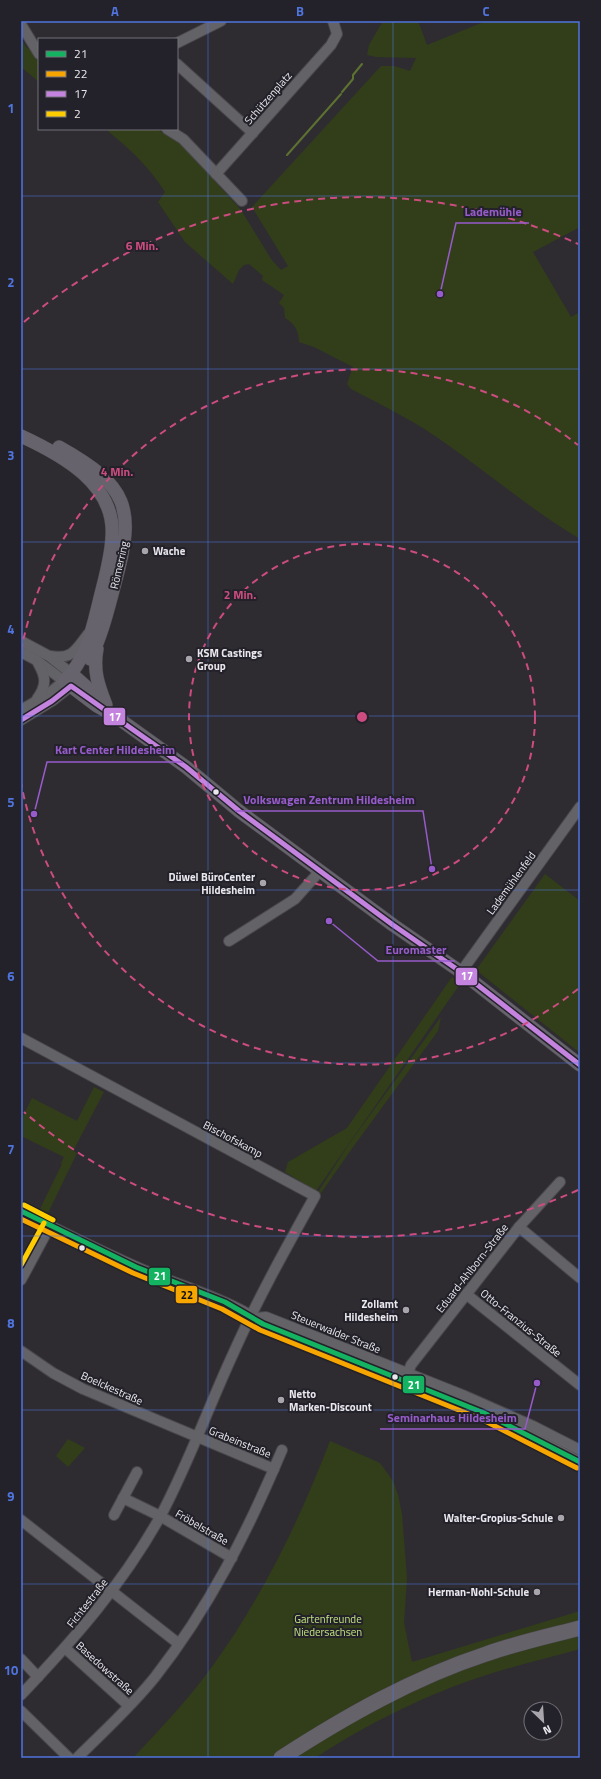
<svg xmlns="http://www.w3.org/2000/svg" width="601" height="1779" font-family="'Titillium Web',sans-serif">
	<rect width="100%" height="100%" fill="#2e2c31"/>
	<g fill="#323e19">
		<path d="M 383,21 L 418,21 L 427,45 L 486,21 L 580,21 L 580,227 L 533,252 L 571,317 L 580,312 L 580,539 C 533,511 493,477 448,445 C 418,423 384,406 351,389 L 347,384 L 353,367 L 314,347 L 299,342 C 299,331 295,324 285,318 L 284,308 L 279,303 L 284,295 L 262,280 L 263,276 L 249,264 L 244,265 L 239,270 L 233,284 L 185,242 L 158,202 L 165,192 C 150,168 131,150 109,132 L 108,129 L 157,129 L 182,145 L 241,210 L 271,259 L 281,270 L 288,266 L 252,207 L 381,66 L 394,66 L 410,71 L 416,58 L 376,57 L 367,55 L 369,45 Z"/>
		<polygon points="21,38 26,47 39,56 39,82 21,67"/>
		<polygon points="545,874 580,901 580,1053 476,970"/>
		<polygon points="452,977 460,984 316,1191 285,1172 288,1162 347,1128"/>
		<polygon points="441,1017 438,1031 353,1147 321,1193 318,1192 349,1144"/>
		<polygon points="94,1087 104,1092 73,1151 77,1153 48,1213 40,1209 62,1164 61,1163 64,1157 21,1136 21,1120 32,1098 77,1121"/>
		<polygon points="68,1439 85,1448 68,1467 56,1456"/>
		<path d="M 330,1441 L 380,1463 L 393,1481 L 398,1495 L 402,1514 L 407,1578 L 404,1623 L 412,1662 L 580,1611 L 580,1649 C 555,1656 530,1662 506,1669 C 439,1688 373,1720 315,1758 L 133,1758 C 161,1728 190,1698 214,1664 C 263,1596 300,1519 330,1441 Z"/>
	</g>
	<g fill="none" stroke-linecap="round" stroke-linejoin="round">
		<g stroke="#5d7231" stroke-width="2">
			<polyline points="342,92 353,79 353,75 362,64"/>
			<polyline points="287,155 341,94"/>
		</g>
		<defs>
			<g id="minor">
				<polyline points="22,26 39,54"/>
				<polyline points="177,43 221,21"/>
				<polyline points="177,64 253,133"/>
				<polyline points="167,129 183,139 242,201"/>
				<polyline points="216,174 331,45 337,34 333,21"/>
				<polyline points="21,641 49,656 72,674"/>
				<polyline points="21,652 36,660 64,681 47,695 21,710"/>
				<path d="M 50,656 C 72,660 76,650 88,634"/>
				<path d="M 37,699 C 47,685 46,677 38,663"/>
				<polyline points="21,720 52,701 71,686"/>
				<polyline points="229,941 295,899 320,871"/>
				<polyline points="461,972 580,807"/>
				<path d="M 21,1038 L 315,1196 C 286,1248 257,1300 233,1354 C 208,1408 188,1465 160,1517 C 122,1585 74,1639 21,1695"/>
				<path d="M 21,1211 C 64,1233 108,1255 153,1274 C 185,1287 237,1303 263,1324 L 484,1413 L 526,1433 L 580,1462"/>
				<polyline points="519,1227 580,1278"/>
				<polyline points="21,1280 50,1226"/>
				<polyline points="466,1294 580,1385"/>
				<polyline points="255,1318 266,1317 465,1396 533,1426 580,1450"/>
				<polyline points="21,1351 53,1373 83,1389 274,1469"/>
				<polyline points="406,1378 411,1365 519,1227 560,1182"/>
				<polyline points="123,1498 160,1516 232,1558"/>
				<polyline points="114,1515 137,1472"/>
				<polyline points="21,1520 179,1644"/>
				<polyline points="65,1648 128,1705"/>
				<polyline points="21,1659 38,1677"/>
				<polyline points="21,1711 69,1758"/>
				<path d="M 77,1758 C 103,1732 132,1706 155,1677 C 209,1608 248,1531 282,1450"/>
			</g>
			<g id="major">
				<path d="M 21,436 C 62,455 116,484 112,537 C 111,559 104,581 99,602 C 92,631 86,660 64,681 L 97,706 L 115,716 L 186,767 L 239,811 L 393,925 L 461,972 L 580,1065"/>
				<path d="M 59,447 C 128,486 136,507 115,583 C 108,609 102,635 90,659"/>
				<path d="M 97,649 C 93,670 98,685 106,705"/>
				<polyline points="72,674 99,698"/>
			</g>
			<path id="highway" d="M 281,1758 C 346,1716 413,1678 486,1654 C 517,1643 549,1636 580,1628"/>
		</defs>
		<use href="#minor" stroke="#49474c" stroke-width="12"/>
		<use href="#major" stroke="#49474c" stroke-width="14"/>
		<use href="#highway" stroke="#49474c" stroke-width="16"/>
		<use href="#minor" stroke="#636266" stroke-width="10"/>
		<use href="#major" stroke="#66636c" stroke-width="13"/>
		<use href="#highway" stroke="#65626a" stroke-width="15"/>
		<defs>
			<polyline id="bus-1" points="21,1211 136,1267 225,1302 263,1324 484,1413 580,1462"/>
			<polyline id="bus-2" points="21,1219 133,1273 222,1309 260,1330 481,1419 577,1468"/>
			<polyline id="bus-3" points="21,720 52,701 71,686 186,767 239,811 393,925 461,972 580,1065"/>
			<g id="bus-4">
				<polyline points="24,1205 53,1220"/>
				<polyline points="21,1265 44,1223"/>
			</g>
		</defs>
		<use href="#bus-1" stroke="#232129" stroke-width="8"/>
		<use href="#bus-2" stroke="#232129" stroke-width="8"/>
		<use href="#bus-3" stroke="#232129" stroke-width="8"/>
		<use href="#bus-4" stroke="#232129" stroke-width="8"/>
		<use href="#bus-1" stroke="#13b361" stroke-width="5"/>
		<use href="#bus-2" stroke="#f7a600" stroke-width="5"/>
		<use href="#bus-3" stroke="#c483df" stroke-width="5"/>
		<use href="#bus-4" stroke="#fc0" stroke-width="5"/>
	</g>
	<path fill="none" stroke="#5074de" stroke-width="1" stroke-opacity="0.55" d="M 208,21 L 208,1758M 393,21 L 393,1758M 21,196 L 580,196M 21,369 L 580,369M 21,542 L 580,542M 21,716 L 580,716M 21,890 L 580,890M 21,1063 L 580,1063M 21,1236 L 580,1236M 21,1410 L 580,1410M 21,1584 L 580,1584"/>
	<g fill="none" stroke="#cc4c80" stroke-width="2" stroke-dasharray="7 5">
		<circle cx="362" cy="717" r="173"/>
		<path d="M578 989A347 347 0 0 1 21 783M21 651A347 347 0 0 1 578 445"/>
		<path d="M578 1190A520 520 0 0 1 24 1112M24 322A520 520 0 0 1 578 244"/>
	</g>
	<g fill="#a8a6ac" stroke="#232129" stroke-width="1.5">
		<circle cx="145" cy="551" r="4"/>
		<circle cx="189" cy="659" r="4"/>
		<circle cx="263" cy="883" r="4"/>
		<circle cx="406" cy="1310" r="4"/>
		<circle cx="281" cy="1400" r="4"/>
		<circle cx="561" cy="1518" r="4"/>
		<circle cx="537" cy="1592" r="4"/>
	</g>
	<g fill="#eae8ee" stroke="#232129" stroke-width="1.5">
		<circle cx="216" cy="792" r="3.5"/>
		<circle cx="82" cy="1248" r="3.5"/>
		<circle cx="395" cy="1377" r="3.5"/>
	</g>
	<g text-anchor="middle" stroke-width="4" stroke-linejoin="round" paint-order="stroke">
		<g font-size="11" fill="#eae8ee" stroke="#232129">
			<text transform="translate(268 98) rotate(-49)" y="4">Schützenplatz</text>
			<text transform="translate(119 565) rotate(-77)" y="4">Römerring</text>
			<text transform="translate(511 883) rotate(-54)" y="4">Lademühlenfeld</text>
			<text transform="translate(233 1139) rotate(28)" y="4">Bischofskamp</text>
			<text transform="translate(472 1268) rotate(-52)" y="4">Eduard-Ahlborn-Straße</text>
			<text transform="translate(521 1323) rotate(39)" y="4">Otto-Franzius-Straße</text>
			<text transform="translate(336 1332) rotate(22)" y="4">Steuerwalder Straße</text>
			<text transform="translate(112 1388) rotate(24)" y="4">Boelckestraße</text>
			<text transform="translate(240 1442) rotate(22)" y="4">Grabeinstraße</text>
			<text transform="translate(202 1527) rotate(30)" y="4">Fröbelstraße</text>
			<text transform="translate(87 1603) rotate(-52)" y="4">Fichtestraße</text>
			<text transform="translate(105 1668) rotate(42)" y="4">Basedowstraße</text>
		</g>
		<g font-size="11" font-weight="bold" fill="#eae8ee" stroke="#232129" text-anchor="end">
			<text x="153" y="555" text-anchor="start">Wache</text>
			<text x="197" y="657" text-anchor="start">KSM Castings<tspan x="197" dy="13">Group</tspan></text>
			<text x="255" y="881">Düwel BüroCenter<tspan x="255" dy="13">Hildesheim</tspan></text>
			<text x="398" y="1308">Zollamt<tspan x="398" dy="13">Hildesheim</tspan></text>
			<text x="289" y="1398" text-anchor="start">Netto<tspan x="289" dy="13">Marken-Discount</tspan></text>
			<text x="553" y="1522">Walter-Gropius-Schule</text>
			<text x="529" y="1596">Herman-Nohl-Schule</text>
		</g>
		<g font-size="11" fill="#c2e480" stroke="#232129">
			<text x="328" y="1623">Gartenfreunde<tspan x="328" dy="13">Niedersachsen</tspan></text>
		</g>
	</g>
	<circle cx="362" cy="717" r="6" fill="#cc4c80" stroke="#232129" stroke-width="2"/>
	<g font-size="12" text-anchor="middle" font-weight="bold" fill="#cc4c80" stroke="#232129" stroke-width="4" stroke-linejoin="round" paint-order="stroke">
		<text x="142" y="250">6 Min.</text>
		<text x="117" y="476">4 Min.</text>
		<text x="240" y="599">2 Min.</text>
	</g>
	<path fill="none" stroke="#975bcb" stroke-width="1.5" d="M440 294L456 223H529M34 814L47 762H183M432 869L423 811H235M329 921L378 961H455M537 1383L525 1429H380"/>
	<g fill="#975bcb" stroke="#232129" stroke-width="1.5">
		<circle cx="440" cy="294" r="4"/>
		<circle cx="34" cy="814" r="4"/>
		<circle cx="432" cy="869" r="4"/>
		<circle cx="329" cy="921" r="4"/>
		<circle cx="537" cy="1383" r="4"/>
	</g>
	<g font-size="12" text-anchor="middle" font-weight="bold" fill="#975bcb" stroke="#232129" stroke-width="4" stroke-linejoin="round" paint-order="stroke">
		<text x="493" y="216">Lademühle</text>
		<text x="115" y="754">Kart Center Hildesheim</text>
		<text x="329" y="804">Volkswagen Zentrum Hildesheim</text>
		<text x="416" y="954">Euromaster</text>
		<text x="452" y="1422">Seminarhaus Hildesheim</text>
	</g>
	<g stroke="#232129" stroke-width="1.5">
		<rect x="103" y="707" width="23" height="19" rx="4" fill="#c483df"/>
		<rect x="455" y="967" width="23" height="19" rx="4" fill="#c483df"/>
		<rect x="148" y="1267" width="23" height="19" rx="4" fill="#13b361"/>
		<rect x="175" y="1285" width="23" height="19" rx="4" fill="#f7a600"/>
		<rect x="402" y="1375" width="23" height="19" rx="4" fill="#13b361"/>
	</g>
	<g font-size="11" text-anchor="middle" font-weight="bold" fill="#fff">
		<text x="115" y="721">17</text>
		<text x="467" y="980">17</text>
		<text x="160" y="1280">21</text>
		<text x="414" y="1389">21</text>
	</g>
	<g font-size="11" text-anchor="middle" font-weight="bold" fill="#111">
		<text x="187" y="1299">22</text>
	</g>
	<rect width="601" height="1779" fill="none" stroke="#232129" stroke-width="44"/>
	<rect x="38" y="38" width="140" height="92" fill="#232129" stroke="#737178"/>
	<rect x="46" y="51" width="20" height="6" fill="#13b361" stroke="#737178"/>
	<text x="74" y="58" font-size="12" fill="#eae8ee">21</text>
	<rect x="46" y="71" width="20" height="6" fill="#f7a600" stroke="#737178"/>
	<text x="74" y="78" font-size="12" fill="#eae8ee">22</text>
	<rect x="46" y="91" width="20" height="6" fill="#c483df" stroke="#737178"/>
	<text x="74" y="98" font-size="12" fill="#eae8ee">17</text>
	<rect x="46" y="111" width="20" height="6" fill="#ffcc00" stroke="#737178"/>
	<text x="74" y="118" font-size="12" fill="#eae8ee">2</text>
	<g transform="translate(543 1721) rotate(155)"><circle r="19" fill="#232129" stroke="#737178"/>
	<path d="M0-3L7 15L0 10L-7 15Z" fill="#a8a6ac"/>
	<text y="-6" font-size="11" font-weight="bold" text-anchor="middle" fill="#eae8ee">N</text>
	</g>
	<rect x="22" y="22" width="557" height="1735" fill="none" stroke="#5074de" stroke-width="1.5"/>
	<g font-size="13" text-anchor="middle" font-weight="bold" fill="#5074de">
		<text x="115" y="16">A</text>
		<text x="300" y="16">B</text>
		<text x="486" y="16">C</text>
		<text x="11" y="113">1</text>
		<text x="11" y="287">2</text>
		<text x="11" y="460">3</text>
		<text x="11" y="634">4</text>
		<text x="11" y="807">5</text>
		<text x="11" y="981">6</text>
		<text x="11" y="1154">7</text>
		<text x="11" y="1328">8</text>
		<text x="11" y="1501">9</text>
		<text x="11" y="1675">10</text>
	</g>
</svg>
